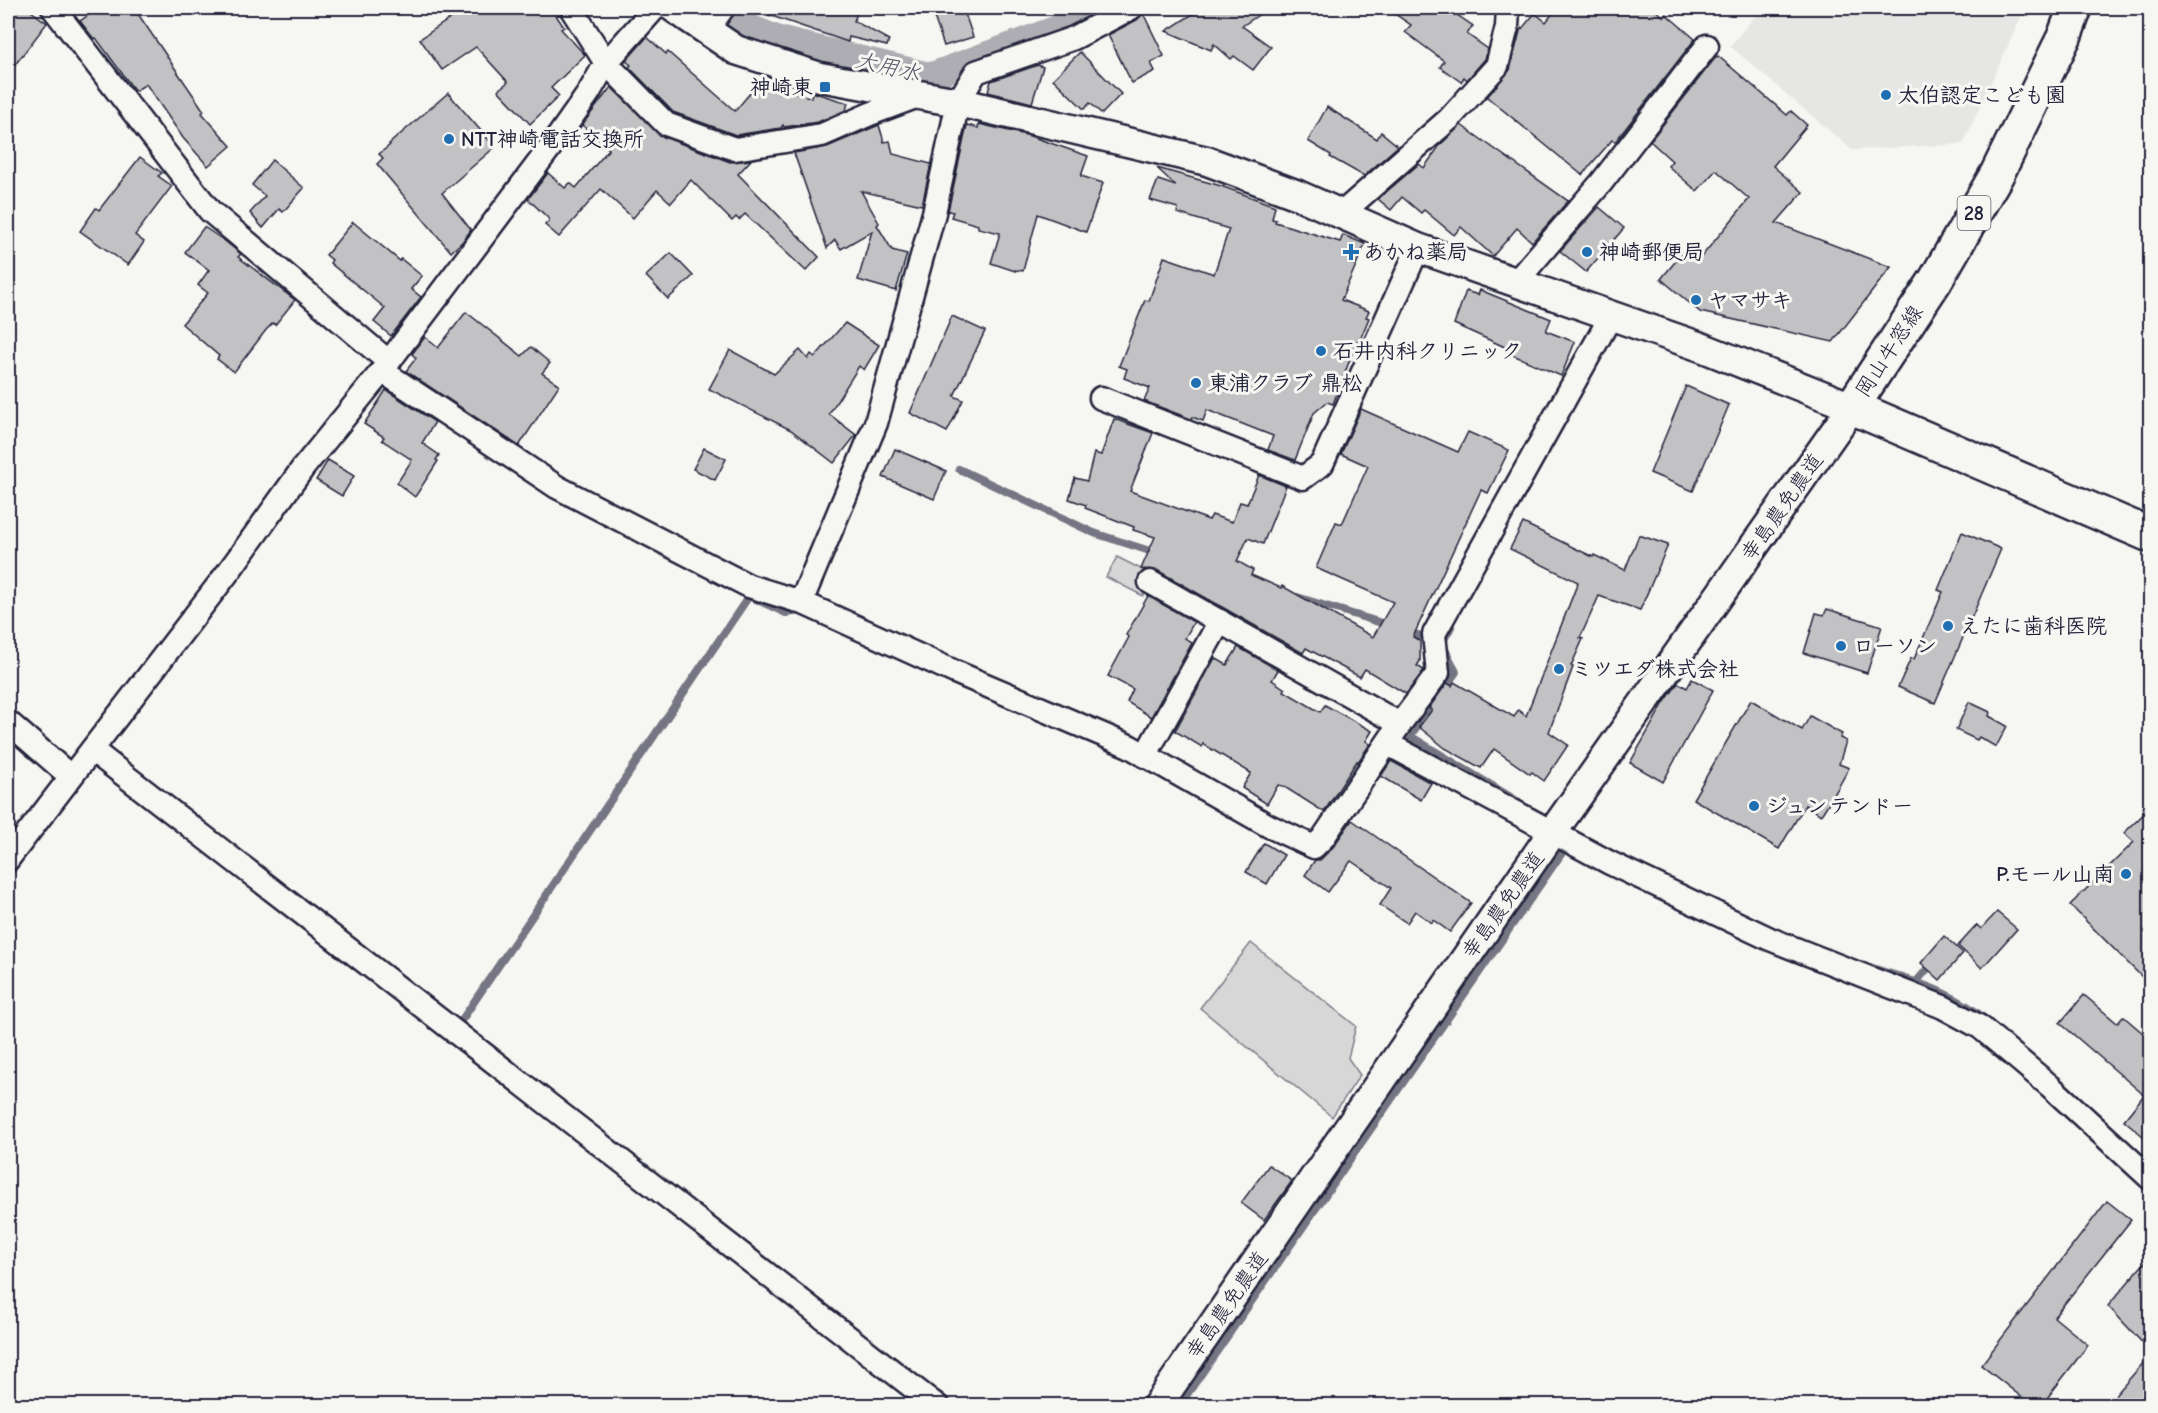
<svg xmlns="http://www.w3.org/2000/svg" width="2158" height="1413" font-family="'Comic Neue','Klee One',sans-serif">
	<rect width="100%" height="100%" fill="#f6f6f2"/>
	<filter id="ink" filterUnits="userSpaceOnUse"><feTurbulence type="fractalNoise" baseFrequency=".0167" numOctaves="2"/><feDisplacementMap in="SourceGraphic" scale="12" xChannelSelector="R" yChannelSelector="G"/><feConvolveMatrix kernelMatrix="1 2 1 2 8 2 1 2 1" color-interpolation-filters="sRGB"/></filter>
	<g filter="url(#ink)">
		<polygon fill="#e6e6e4" points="1762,8 2025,8 1963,144 1852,150 1730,46"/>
		<g fill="#d7d7d7" stroke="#7c7c89" stroke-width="1.5">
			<polygon points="1117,557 1153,575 1143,596 1106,577"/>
			<polygon points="1251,943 1356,1026 1348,1058 1360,1075 1332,1117 1200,1008"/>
		</g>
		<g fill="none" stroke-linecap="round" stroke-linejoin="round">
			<g stroke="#757583" stroke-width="8">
				<polyline points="959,469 1094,533 1156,553"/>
				<polyline points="1297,597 1388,625"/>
				<polyline points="1405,631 1424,637"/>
				<polyline points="1442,692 1456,672 1442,643 1451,627"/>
				<polyline points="1435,702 1410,736 1522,804"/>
				<polyline points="8,875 17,863"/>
				<path d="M 1870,967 C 1910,981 1954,991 1986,1020"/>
				<polyline points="1917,981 1934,961"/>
				<polyline points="459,1024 749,596 786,613 803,611"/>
				<polyline points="939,1395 952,1406"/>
				<polyline points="1179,1406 1564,850"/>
			</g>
			<polyline stroke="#adadb3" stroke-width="27" points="705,8 709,11 780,40 931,76 1083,19 1103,8"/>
		</g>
		<g fill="#c2c2c4" stroke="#22223b" stroke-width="1.5">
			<polygon points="8,8 27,8 47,23 8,74"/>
			<polygon points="99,8 134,8 204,111 202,113 231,146 208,166 183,138 146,84 135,91 96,38 94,39 80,21"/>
			<polygon points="466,8 551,8 564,27 561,29 585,55 551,88 559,96 530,124 498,90 508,82 476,47 442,70 420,39"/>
			<polygon points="758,8 859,8 854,21 889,40 887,46 849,37 848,42 757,11"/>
			<polygon points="931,8 963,8 973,37 944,46"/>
			<polygon points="1202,8 1269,8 1242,26 1271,47 1253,70 1234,56 1231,59 1214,44 1211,50 1166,31"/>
			<polygon points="1386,8 1447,8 1473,26 1467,34 1488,49 1485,59 1467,80 1464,77 1461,82 1440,67 1444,61 1405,32 1411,25"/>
			<polygon points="1557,8 1653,8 1664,17 1666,14 1695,39 1615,142 1612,140 1582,175 1487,97 1510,70 1520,31 1535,13 1546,22"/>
			<polygon points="1143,13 1164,56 1151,63 1155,71 1132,83 1108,35 1137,20"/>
			<polygon points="647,37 666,54 668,52 735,111 762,79 811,98 812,92 848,103 846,110 818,122 784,127 783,125 781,128 736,135 673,112 629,67 631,65 626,61"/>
			<polygon points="1080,52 1121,94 1102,114 1090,103 1084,109 1053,79"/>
			<polygon points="1718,56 1787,115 1791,111 1807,125 1773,166 1803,192 1776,223 1891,267 1833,342 1700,312 1661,279 1689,245 1702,256 1749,199 1716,170 1697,191 1668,166 1672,161 1650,141 1716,57"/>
			<polygon points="1038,65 1043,67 1032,103 988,92 991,81"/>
			<polygon points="611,87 661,136 730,162 751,160 738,174 819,257 806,271 745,214 739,220 736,217 732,221 691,180 671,203 657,190 633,218 601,189 559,237 545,225 549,221 548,218 528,199 548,173 565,188 570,183 576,188 609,149 582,125"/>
			<polygon points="448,93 495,147 442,193 471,230 462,242 451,252 377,164 383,158 379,154 390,145 389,144"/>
			<polygon points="1327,107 1377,139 1381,132 1398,146 1364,176 1330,157 1331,155 1308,141"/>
			<polygon points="979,124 1030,136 1088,156 1081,176 1103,183 1086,232 1038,214 1023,271 1015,270 1015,271 991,263 1000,233 978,228 978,225 951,217 953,212 948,211 967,125 978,128"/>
			<polygon points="879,125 884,142 890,141 893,154 931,164 922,205 861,191 879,223 877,225 892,250 907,254 896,291 858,280 872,231 841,249 835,240 827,248 794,153 827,147"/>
			<polygon points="1461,125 1568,201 1532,242 1517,228 1493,256 1461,227 1454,235 1424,210 1421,213 1402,197 1391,210 1378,199 1419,164 1424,168 1440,145"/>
			<polygon points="140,157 162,173 158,176 172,186 135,235 144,242 128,265 80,231 96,208 99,210"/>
			<polygon points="272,160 304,188 283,212 279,209 263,228 250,213 265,196 252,185"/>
			<polygon points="1157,168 1221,186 1275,206 1272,219 1276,220 1275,222 1340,242 1343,235 1365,244 1341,300 1369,311 1366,317 1369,318 1359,342 1357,341 1333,404 1327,402 1314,413 1295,460 1268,450 1273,436 1207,410 1203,421 1192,417 1191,419 1144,401 1150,388 1124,378 1127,369 1119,366 1145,300 1149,301 1164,257 1214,274 1229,229 1177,213 1178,208 1150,200 1158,180 1176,186"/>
			<polygon points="1599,207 1624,228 1586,272 1560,251"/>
			<polygon points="353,222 400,261 401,259 422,276 411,289 421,297 391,336 374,322 385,308 330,263 332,260 326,255"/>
			<polygon points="204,227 226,242 241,254 238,257 295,300 275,325 273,323 266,330 234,372 217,359 219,356 182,324 208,293 198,285 209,270 185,252"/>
			<polygon points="671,253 693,276 668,299 646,276"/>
			<polygon points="1480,290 1551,319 1546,331 1575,342 1561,376 1506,352 1507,348 1454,324 1466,291 1478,295"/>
			<polygon points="466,312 522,356 531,347 550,363 542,373 559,385 519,446 406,371 416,358 412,354 425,337 438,348"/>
			<polygon points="952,316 985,331 954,396 963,400 947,432 910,413"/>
			<polygon points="845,323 879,345 864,370 859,366 829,414 856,435 834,463 791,430 709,389 730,350 774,374 800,350 808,359 811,354 815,357"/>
			<polygon points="1686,386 1729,405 1693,491 1650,473"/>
			<polygon points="386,390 435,422 422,443 439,455 436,460 438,461 415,497 397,483 412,460 382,440 384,437 364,424"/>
			<polygon points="1361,409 1458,452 1468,432 1509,450 1488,493 1481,490 1413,637 1420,641 1420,661 1417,666 1424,670 1406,694 1365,669 1360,677 1306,648 1303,653 1157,570 1141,569 1155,537 1133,530 1134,527 1085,508 1086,505 1069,499 1075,478 1087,481 1094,453 1101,455 1114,419 1153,433 1130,491 1209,520 1212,515 1232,522 1240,502 1247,504 1259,475 1286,486 1263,544 1248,538 1237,561 1253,570 1251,575 1281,588 1282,586 1373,637 1393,602 1316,568 1336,522 1342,524 1368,466 1341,454"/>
			<polygon points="704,448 726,459 715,480 693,469"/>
			<polygon points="895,449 946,471 934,499 883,477"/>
			<polygon points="328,460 354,476 342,496 316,480"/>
			<polygon points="1523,523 1593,557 1594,555 1625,570 1639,535 1668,545 1640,610 1599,596 1580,638 1583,639 1571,666 1573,667 1549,732 1568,745 1544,781 1532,772 1530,774 1494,749 1481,768 1445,748 1419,727 1432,710 1429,708 1447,683 1452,686 1454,682 1514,717 1518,710 1526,716 1578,582 1510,549"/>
			<polygon points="1962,532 2001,549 1935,703 1898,687 1911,658 1914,659 1943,592 1938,590"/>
			<polygon points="1148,596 1194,622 1185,638 1192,643 1151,717 1127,702 1133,689 1108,676 1129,637 1126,635"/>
			<polygon points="1827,609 1882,626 1867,673 1804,653 1816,613 1824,615"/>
			<polygon points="1238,647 1278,670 1272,680 1285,689 1284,691 1320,712 1325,705 1372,731 1366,741 1370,744 1358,762 1357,761 1324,812 1283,786 1278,785 1267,804 1242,788 1251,773 1203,744 1202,747 1175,731 1215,658 1227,665"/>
			<polygon points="1692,679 1713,690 1663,782 1630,763 1664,703 1678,683 1687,688"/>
			<polygon points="1751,700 1802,730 1810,716 1842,734 1840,738 1846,741 1839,764 1849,768 1835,793 1821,815 1805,805 1779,849 1693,799"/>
			<polygon points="1969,702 1990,712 1989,716 2007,726 1996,747 1979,737 1977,740 1956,730"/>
			<polygon points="1391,761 1431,783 1421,800 1381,776"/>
			<polygon points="2151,807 2151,986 2070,905 2134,842 2124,833"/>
			<polygon points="1352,820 1471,903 1450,932 1433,920 1432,923 1415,911 1407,923 1380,905 1391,888 1351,861 1328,892 1305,875 1315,860 1320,860 1333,847"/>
			<polygon points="1264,843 1284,855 1267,884 1246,872"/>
			<polygon points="1997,912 2017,929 1982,968 1958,946 1977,925 1981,929"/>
			<polygon points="1944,936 1963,953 1940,980 1921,963"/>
			<polygon points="2084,995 2117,1023 2123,1016 2151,1040 2151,1143 2124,1120 2144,1095 2060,1023"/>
			<polygon points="1269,1165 1292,1181 1264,1220 1241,1203"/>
			<polygon points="2107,1201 2131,1220 2054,1317 2088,1345 2041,1406 2033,1406 1981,1365"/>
			<polygon points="2151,1255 2151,1352 2108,1306"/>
			<polygon points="2151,1354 2151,1406 2106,1406"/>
		</g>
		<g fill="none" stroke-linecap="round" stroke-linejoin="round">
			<defs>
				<g id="minor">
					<polyline points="53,8 210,211 389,362"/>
					<polyline points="571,8 606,63 666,124 735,149 822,135 870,114 918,96"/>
					<polyline points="707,30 723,8"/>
					<polyline points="1341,214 1449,119 1497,66 1507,27 1508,8"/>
					<polyline points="1515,283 1601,183 1707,46"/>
					<polyline points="382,371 557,487 749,586 801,602 955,672 1129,746 1269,826 1314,847 1323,838 1400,724 1438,673 1434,634 1611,316"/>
					<polyline points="1101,398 1303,478 1322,464 1418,248"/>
					<polyline points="1150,582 1400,724"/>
					<polyline points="801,602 876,423 934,213 958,102 976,72 1074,38 1131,8"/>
					<polyline points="8,722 70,776"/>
					<polyline points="1388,744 1610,863 1770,939 1943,1007 1980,1027 2050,1086 2150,1178"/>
					<polyline points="92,750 937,1406"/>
					<polyline points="1145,756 1220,621"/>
					<polyline points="8,859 229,571 303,468 382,371 555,141 588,94 606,63 655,8"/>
				</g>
				<polyline id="tertiary" points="674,8 736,50 820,77 958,102 1207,161 1298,195 1418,248 1701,347 1852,407 1552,833 1157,1406"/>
				<polyline id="primary" points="2075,8 2064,37 1997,174 1935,281 1852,407 2150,535"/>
			</defs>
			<use href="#minor" stroke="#22223b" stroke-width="27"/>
			<use href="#tertiary" stroke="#22223b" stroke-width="33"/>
			<use href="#primary" stroke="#22223b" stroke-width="38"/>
			<use href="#minor" stroke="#f6f6f2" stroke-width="22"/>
			<use href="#tertiary" stroke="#f6f6f2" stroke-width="28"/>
			<use href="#primary" stroke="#f6f6f2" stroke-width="33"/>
		</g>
	</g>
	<g fill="#1f6fb2" stroke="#f6f6f2" stroke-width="2">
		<rect x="819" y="81" width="12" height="12" rx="3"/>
		<circle cx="1886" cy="95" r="6"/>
		<circle cx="449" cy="139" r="6"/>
		<path d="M1348 243h6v6h6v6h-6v6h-6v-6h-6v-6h6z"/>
		<circle cx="1587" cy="252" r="6"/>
		<circle cx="1696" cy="300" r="6"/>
		<circle cx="1321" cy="351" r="6"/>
		<circle cx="1196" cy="383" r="6"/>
		<circle cx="1948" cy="626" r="6"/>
		<circle cx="1841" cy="646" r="6"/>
		<circle cx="1559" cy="669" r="6"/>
		<circle cx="1754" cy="806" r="6"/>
		<circle cx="2126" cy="874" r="6"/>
	</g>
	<g text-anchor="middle" stroke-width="6" stroke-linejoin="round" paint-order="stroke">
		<rect fill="#f6f6f2" stroke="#626272" stroke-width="1.5" x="1957.5" y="196" width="33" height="34" rx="4.5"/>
		<g font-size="20" font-weight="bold" fill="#22223b">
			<text x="1974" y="220">28</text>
		</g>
		<g font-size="21" font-weight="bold" fill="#22223b" stroke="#f6f6f2" text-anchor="start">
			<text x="813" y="94" text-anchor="end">神崎東</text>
			<text x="1898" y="102">太伯認定こども園</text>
			<text x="461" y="146">NTT神崎電話交換所</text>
			<text x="1363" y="259">あかね薬局</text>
			<text x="1599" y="259">神崎郵便局</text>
			<text x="1708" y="307">ヤマサキ</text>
			<text x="1333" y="358">石井内科クリニック</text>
			<text x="1208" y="390">東浦クラブ 鼎松</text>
			<text x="1960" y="633">えたに歯科医院</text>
			<text x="1853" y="653">ローソン</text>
			<text x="1571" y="676">ミツエダ株式会社</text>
			<text x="1766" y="813">ジュンテンドー</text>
			<text x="2114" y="881" text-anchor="end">P.モール山南</text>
		</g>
		<g font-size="21" fill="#22223b" stroke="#f6f6f2">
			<text transform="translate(1889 351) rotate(-57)" y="7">岡山牛窓線</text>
			<text transform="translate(1782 507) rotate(-55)" y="7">幸島農免農道</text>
			<text transform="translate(1503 905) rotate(-55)" y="7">幸島農免農道</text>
			<text transform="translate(1227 1305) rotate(-55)" y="7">幸島農免農道</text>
		</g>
		<g font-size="22" font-style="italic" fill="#535365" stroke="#f6f6f2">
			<text transform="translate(888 66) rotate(13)" y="8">大用水</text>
		</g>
	</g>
	<rect width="2158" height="1413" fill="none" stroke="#f6f6f2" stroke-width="30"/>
	<rect x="15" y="15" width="2128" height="1383" fill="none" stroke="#22223b" stroke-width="2" filter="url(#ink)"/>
</svg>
